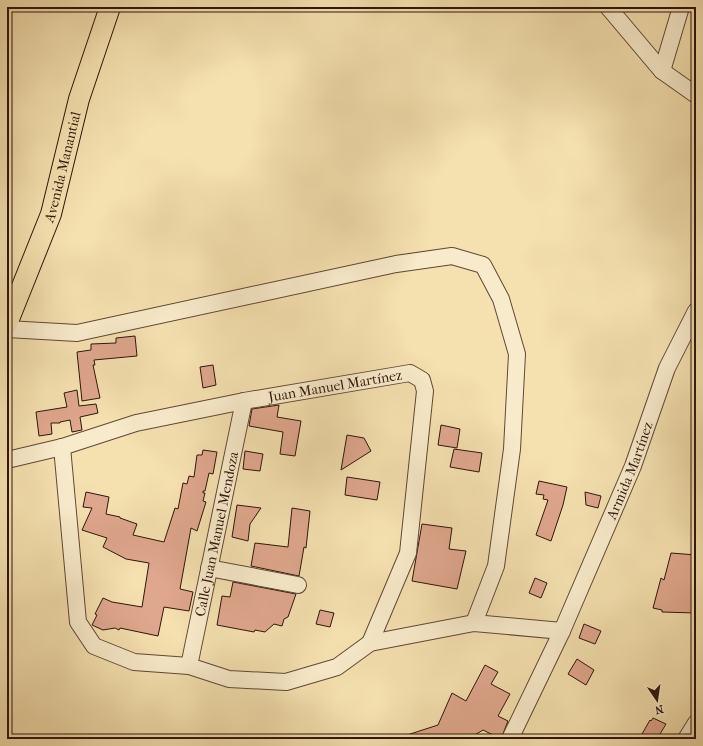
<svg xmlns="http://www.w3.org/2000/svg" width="703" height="746" font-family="'IM FELL French Canon',serif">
	<rect width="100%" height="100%" fill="#f5e0af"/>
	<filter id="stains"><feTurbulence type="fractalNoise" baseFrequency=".005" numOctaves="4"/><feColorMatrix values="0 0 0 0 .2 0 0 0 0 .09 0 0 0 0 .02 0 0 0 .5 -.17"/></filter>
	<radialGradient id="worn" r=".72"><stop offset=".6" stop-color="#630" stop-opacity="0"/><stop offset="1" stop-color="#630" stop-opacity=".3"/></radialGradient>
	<g fill="#dfa78d" stroke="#2e150c">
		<polygon points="135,336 137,356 94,360 95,365 93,365 100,398 82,401 77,352 91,350 91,344 116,343 116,338"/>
		<polygon points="213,365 216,385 203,388 200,367"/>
		<polygon points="77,390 79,406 96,404 98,413 80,417 82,430 72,432 70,420 60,422 60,423 51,423 52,434 39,436 36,412 67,407 64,393"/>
		<polygon points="279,405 277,417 301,421 295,456 280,454 283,432 249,426 252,409"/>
		<polygon points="441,425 460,429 457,448 438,445"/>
		<polygon points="347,435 364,438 371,451 341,470"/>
		<polygon points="454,449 482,453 479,472 450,467"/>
		<polygon points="203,450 217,452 213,474 209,473 205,491 203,491 203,493 205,493 203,501 206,502 197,531 191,528 180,589 193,592 189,611 164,607 158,636 120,628 119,630 115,628 103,630 92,625 97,615 95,614 103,598 112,602 142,607 149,563 126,559 103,547 107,538 82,530 92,508 83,507 86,492 109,497 106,514 120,517 120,518 137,524 133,535 164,542 175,508 178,509 183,483 187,484 189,476 194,477 197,455 202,455"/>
		<polygon points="245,451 263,454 260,471 243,469"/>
		<polygon points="347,477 380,482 377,500 345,495"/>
		<polygon points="539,481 567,487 563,505 551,541 536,535 548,500 543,499 544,495 536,494"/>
		<polygon points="585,492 601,496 598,508 586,505"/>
		<polygon points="237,505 261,508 250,524 248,541 232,537"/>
		<polygon points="292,508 310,511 306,548 304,547 299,576 251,566 255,543 288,547"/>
		<polygon points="422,524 452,528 449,549 466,551 457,589 412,581"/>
		<polygon points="671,553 696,555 696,613 662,612 662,610 653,608 661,578 664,580"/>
		<polygon points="535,578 547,583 541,598 529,593"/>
		<polygon points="233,582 296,594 288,617 284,619 282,626 274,624 265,632 255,630 254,632 217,625 222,596 230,597"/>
		<polygon points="320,610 334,613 330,627 316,624"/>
		<polygon points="584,624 601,631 595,644 579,638"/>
		<polygon points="577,659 594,670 586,685 568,674"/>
		<polygon points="485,665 498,672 491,684 510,694 498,716 508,721 501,739 483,730 468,739 452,739 450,735 437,739 404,739 404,736 438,725 452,693 466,701"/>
		<polygon points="653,718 666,724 657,739 651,739 642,734 650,720 651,721"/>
	</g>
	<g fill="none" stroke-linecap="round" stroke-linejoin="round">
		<defs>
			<g id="minor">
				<polyline points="608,7 662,71 696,95"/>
				<polyline points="662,71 681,7"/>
				<polyline points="7,329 77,333 396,264 452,256 483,265 501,299 517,354 512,449 496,566 474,623"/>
				<polyline points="62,447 78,622 94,646 134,662 189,666 229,679 286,682 337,667 370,643 474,623 562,631"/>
				<path id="s1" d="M 7,460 L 62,447 L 136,423 L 244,401 L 410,373 L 422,380 L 425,391 L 408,553 L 370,643"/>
				<polyline points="209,568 298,585"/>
				<path id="s2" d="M 189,666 L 244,401"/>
				<path id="s3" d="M 510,739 L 562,631 L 633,466 L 667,368 L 696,311"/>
				<polyline points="686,739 696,723"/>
			</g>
			<g id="major">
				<path id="s4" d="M 7,324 L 51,214 L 79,99 L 110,7"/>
			</g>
		</defs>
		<use href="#minor" stroke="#604835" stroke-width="18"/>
		<use href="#major" stroke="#2e150c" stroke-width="22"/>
		<use href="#minor" stroke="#f8ebcb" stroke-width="16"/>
		<use href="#major" stroke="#f5e0af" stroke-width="20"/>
	</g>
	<g text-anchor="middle" stroke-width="4" stroke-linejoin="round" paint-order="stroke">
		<g font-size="14" fill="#2e150c" stroke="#f8ebcb">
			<text dy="5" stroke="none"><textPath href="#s4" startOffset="167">Avenida Manantial</textPath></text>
			<text dy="5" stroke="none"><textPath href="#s1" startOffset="337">Juan Manuel Martínez</textPath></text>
			<text dy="5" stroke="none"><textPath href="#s3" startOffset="294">Armida Martínez</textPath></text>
			<text dy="5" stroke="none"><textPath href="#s2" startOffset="135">Calle Juan Manuel Mendoza</textPath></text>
		</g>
	</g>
	<rect width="703" height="746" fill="none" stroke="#f5e0af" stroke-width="24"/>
	<rect x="8" y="8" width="687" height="730" fill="none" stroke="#2e150c" stroke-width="2"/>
	<rect x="12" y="12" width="679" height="722" fill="none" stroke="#2e150c"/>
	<g transform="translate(657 700) rotate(167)" stroke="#f8ebcb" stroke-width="3" paint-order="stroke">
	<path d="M0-3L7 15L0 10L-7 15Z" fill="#2e150c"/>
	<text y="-6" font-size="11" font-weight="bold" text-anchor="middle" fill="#2e150c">N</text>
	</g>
	<rect width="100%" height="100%" filter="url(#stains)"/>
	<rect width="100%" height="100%" fill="url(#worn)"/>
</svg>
